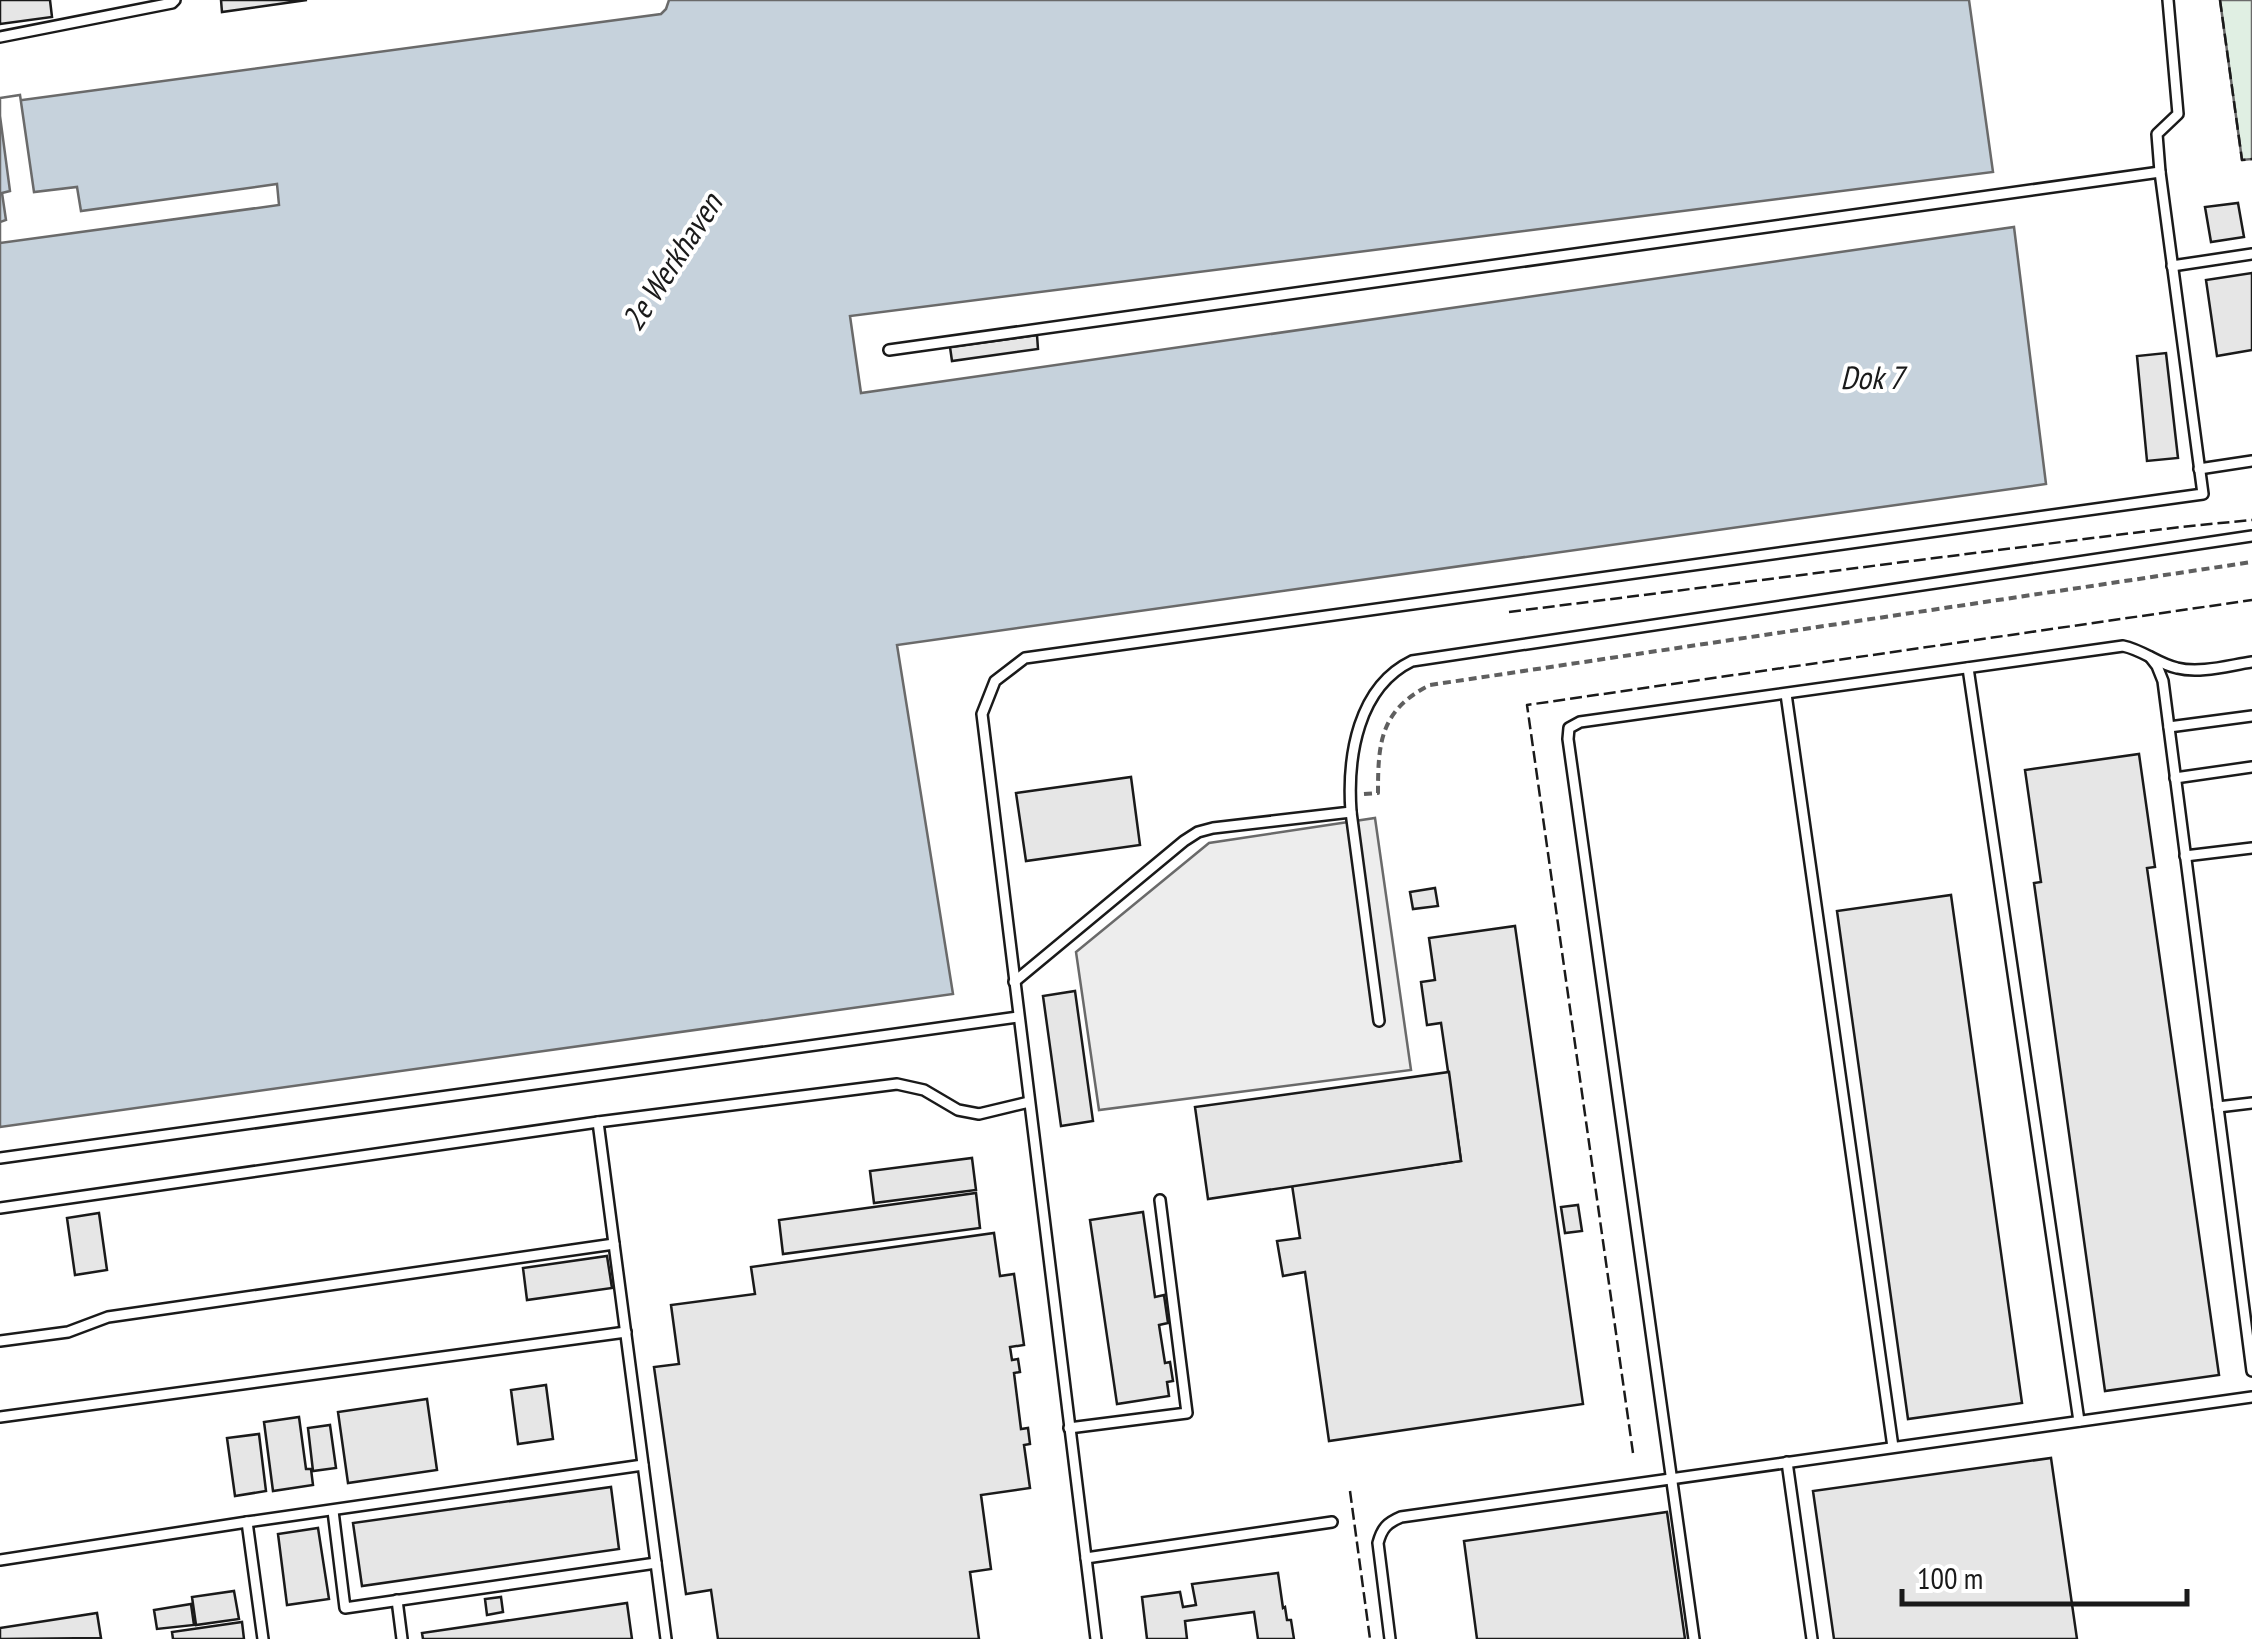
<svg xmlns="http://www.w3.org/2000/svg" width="2252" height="1639" font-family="'PT Sans Narrow',sans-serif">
	<rect width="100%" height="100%" fill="#fff"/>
	<polygon fill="#e0efe3" stroke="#6a6a6a" stroke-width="2.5" points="2220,0 2252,0 2252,159 2242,160"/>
	<polygon fill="#ededed" stroke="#6a6a6a" stroke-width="2.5" points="1375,818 1411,1070 1099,1110 1076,952 1209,843"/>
	<polygon fill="#c6d2dc" stroke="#6a6a6a" stroke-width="2.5" points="669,0 1969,0 1993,172 850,316 861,393 2014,227 2046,484 897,645 953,994 0,1127 0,103 661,14 666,9"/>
	<polygon fill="#fff" stroke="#6a6a6a" stroke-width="2.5" points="20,95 34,192 77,187 81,211 277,184 279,205 0,243 0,222 6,220 2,193 10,191 0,116 0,98"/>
	<g fill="#e6e6e6" stroke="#1a1a1a" stroke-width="2.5">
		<polygon points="0,0 50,0 52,17 0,24"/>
		<polygon points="221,0 307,0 222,12"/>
		<polygon points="2238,203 2244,237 2211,242 2205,207"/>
		<polygon points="2252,273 2252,350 2217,356 2206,280"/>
		<polygon points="1037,335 1038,349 952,361 950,347"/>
		<polygon points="2166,353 2178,458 2147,461 2137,356"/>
		<polygon points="2139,754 2155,867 2147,868 2219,1375 2105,1391 2034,883 2041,882 2025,770"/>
		<polygon points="1131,777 1140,845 1026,861 1016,793"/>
		<polygon points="1435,888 1438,906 1413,909 1410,892"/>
		<polygon points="1951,895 2022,1403 1908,1419 1837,911"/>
		<polygon points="1515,926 1583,1404 1329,1441 1305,1272 1283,1276 1277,1241 1300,1238 1292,1185 1461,1161 1441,1023 1427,1025 1421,982 1435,980 1429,938"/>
		<polygon points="1075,991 1093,1121 1061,1126 1043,996"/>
		<polygon points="1449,1072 1461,1161 1208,1199 1195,1107"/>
		<polygon points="972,1158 976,1190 874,1203 870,1171"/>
		<polygon points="976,1193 980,1228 783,1254 779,1220"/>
		<polygon points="1578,1205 1582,1231 1565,1233 1561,1207"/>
		<polygon points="1143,1212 1155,1297 1164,1295 1168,1323 1159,1325 1165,1363 1170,1362 1173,1381 1167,1382 1169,1396 1117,1404 1090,1220"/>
		<polygon points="99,1213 107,1270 75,1275 67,1218"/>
		<polygon points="994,1233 1000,1276 1014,1274 1024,1345 1010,1347 1012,1360 1018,1359 1020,1372 1014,1373 1021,1429 1028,1428 1030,1444 1024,1445 1030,1488 981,1495 991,1569 970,1572 979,1639 718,1639 711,1590 686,1594 654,1367 679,1364 671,1305 755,1294 751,1267"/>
		<polygon points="607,1256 612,1288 527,1300 523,1268"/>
		<polygon points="546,1385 553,1439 518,1444 511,1390"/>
		<polygon points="427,1399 437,1470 348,1483 338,1412"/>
		<polygon points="299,1417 306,1469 311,1469 313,1485 273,1491 264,1422"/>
		<polygon points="330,1425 336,1468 313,1471 308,1428"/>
		<polygon points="259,1434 266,1491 235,1496 227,1438"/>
		<polygon points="2051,1458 2077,1639 1834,1639 1813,1491"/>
		<polygon points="611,1487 619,1549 362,1586 353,1523"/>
		<polygon points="1667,1512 1685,1639 1477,1639 1464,1541"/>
		<polygon points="318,1528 329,1599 287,1605 278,1534"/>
		<polygon points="1278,1573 1283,1608 1285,1607 1287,1620 1291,1620 1294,1639 1258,1639 1254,1612 1185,1621 1187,1639 1147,1639 1142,1597 1180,1592 1183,1607 1196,1605 1192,1584"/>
		<polygon points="234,1591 239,1619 196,1625 192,1597"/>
		<polygon points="501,1597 503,1612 487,1615 485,1599"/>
		<polygon points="627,1603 632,1639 423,1639 422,1633"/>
		<polygon points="191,1604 194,1625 157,1629 154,1610"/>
		<polygon points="97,1613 101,1638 0,1639 0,1628"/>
		<polygon points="242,1622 244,1639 173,1639 172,1632"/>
	</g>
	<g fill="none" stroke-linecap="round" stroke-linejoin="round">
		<defs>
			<g id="lane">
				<polyline points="0,37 172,3 175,0"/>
				<polyline points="2172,266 2252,254"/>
				<polyline points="889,350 2160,172"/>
				<polyline points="2199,469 2252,461"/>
				<polyline points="2150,657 2157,666 2163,681 2252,1371"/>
				<polyline points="1968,668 2079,1421"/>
				<polyline points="1786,694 1893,1447"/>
				<polyline points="2169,727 2252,716"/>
				<polyline points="2175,778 2252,767"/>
				<polyline points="1351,812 1379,1021"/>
				<polyline points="2185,856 2252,848"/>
				<path d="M 1014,982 L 1184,841 L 1198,832 L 1213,828 L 1351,812 C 1347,756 1358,687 1412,661 L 2252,536"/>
				<polyline points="2218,1107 2252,1103"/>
				<polyline points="598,1122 666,1639"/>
				<polyline points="0,1158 1018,1017"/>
				<polyline points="0,1208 598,1122 897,1084 924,1090 958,1110 979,1114 1029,1102"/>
				<polyline points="0,1341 68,1332 108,1317 614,1244"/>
				<polyline points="0,1417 626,1332"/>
				<polyline points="1069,1428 1187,1413 1160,1200"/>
				<polyline points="1787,1462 1812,1639"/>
				<polyline points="333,1511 345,1608 656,1563"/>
				<polyline points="247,1522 263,1639"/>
				<polyline points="1086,1558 1332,1522"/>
				<polyline points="0,1560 247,1522 643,1465"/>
				<polyline points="397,1600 402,1639"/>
				<polyline points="1096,1639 982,714 995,681 1025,658 2203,494 2160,172 2157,134 2178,114 2168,0"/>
				<path d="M 1390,1639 L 1378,1543 C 1382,1528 1387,1523 1401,1517 L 2252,1397"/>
				<path d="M 1694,1639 L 1568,739 L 1569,728 L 1580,722 L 2123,646 C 2143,650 2158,664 2177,668 C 2200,674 2230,665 2252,662"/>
			</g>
		</defs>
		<use href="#lane" stroke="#1a1a1a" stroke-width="14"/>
		<path stroke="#5f5f5f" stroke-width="4" stroke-dasharray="8 5" stroke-linecap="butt" d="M 1364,794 L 1378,793 C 1378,743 1380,710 1430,685 L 2252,562"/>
		<use href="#lane" stroke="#fff" stroke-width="9"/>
		<g stroke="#1a1a1a" stroke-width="2.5" stroke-dasharray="12 5" stroke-linecap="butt">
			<polyline points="2220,0 2242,160 2252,159"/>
			<polyline points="1509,612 2180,527 2252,520"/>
			<polyline points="1633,1453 1527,705 2252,600"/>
			<polyline points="1350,1491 1370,1639"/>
		</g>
	</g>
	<g text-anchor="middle" stroke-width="8" stroke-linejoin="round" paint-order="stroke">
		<g font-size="32" font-style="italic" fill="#1a1a1a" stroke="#fff">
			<text transform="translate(672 262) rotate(-57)" y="11">2e Werkhaven</text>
			<text x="1872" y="389">Dok 7</text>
		</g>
	</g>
	<path d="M1902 1589v15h285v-15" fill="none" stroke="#1a1a1a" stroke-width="5"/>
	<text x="1917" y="1589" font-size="30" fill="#1a1a1a" stroke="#ffffff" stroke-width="8" paint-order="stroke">100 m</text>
</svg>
